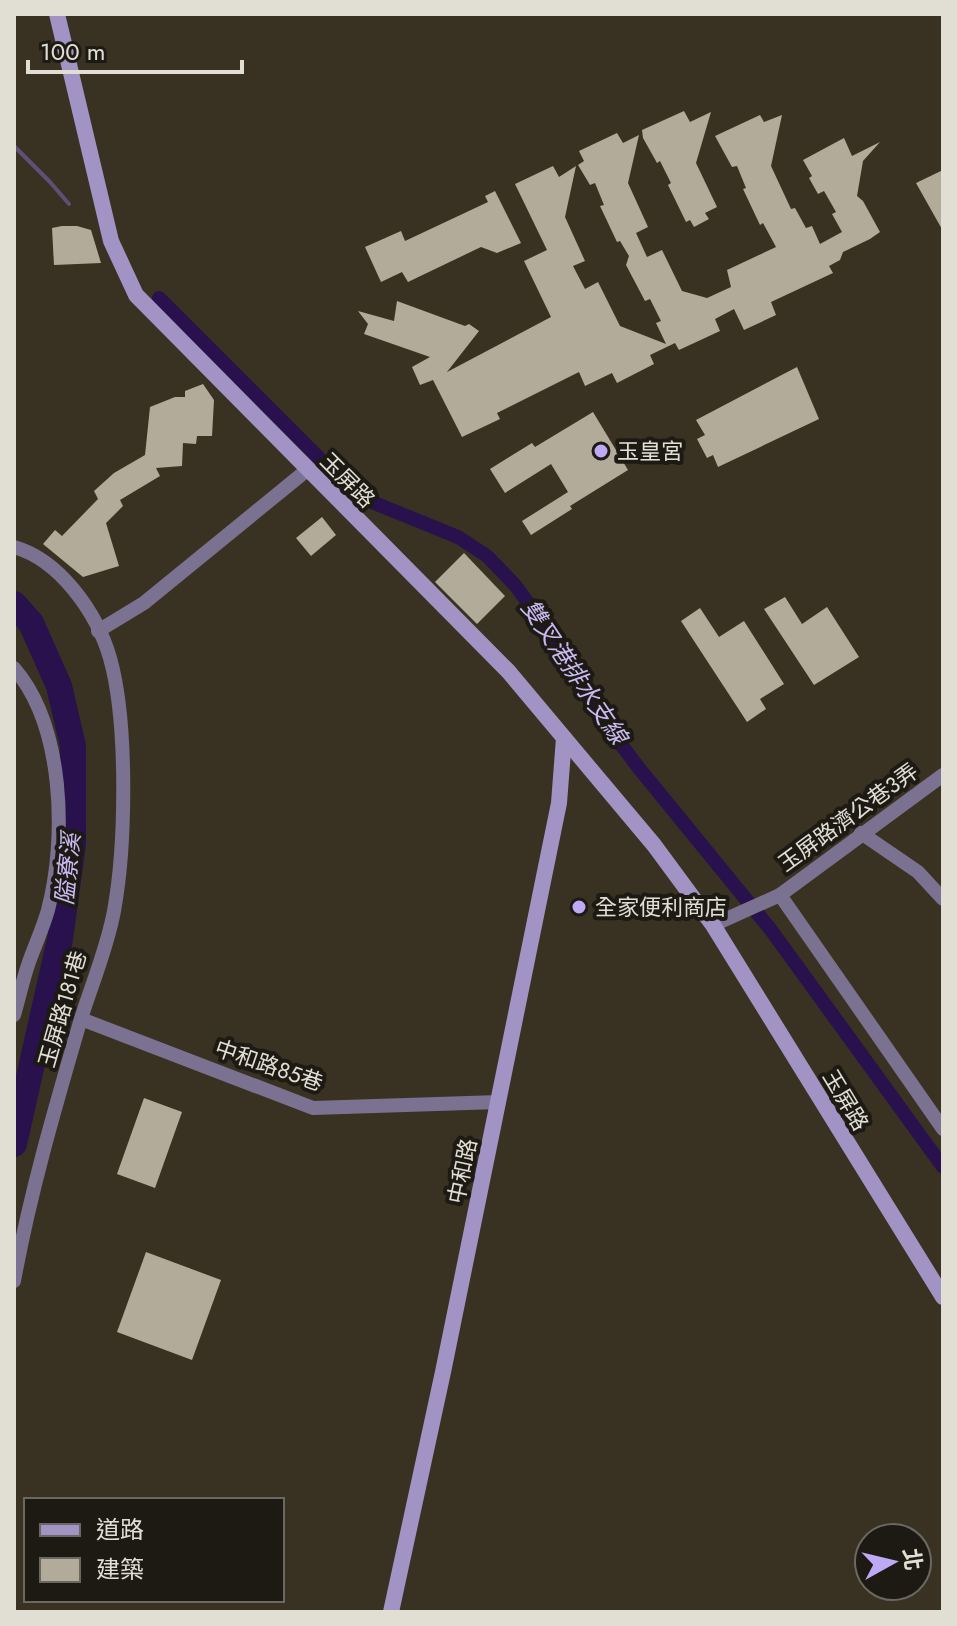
<svg xmlns="http://www.w3.org/2000/svg" width="957" height="1626" font-family="Jost,'Noto Sans TC',sans-serif">
	<rect width="100%" height="100%" fill="#393223"/>
	<g fill="none" stroke-linecap="round" stroke-linejoin="round">
		<polyline stroke="#604e76" stroke-width="4" points="14,146 50,182 69,204"/>
		<polyline stroke="#29114e" stroke-width="14" points="159,298 357,496 458,537 487,556 515,585 555,640 593,707 638,767 771,930 943,1167"/>
		<polyline stroke="#29114e" stroke-width="26" points="14,604 31,623 59,686 73,746 73,843 60,939 14,1144"/>
	</g>
	<g fill="#b3ab99">
		<polygon points="684,111 690,122 711,112 696,163 717,207 705,213 709,219 694,227 690,220 686,222 668,185 671,183 660,161 657,163 643,138 642,130"/>
		<polygon points="760,115 764,122 782,115 771,166 791,209 795,208 806,228 812,226 820,244 842,232 832,214 836,212 824,191 818,194 809,178 812,176 803,160 844,138 852,156 880,142 863,161 857,196 863,201 880,232 870,239 843,252 840,260 829,266 833,273 771,302 776,315 744,330 734,309 715,319 720,331 679,350 675,343 650,355 654,364 617,383 612,373 585,386 579,372 497,413 500,419 462,437 433,380 420,385 412,367 430,357 364,334 368,324 358,311 394,321 397,301 465,326 469,324 479,331 447,372 551,317 524,261 547,250 515,184 553,166 559,177 576,166 565,217 585,261 573,266 585,289 598,282 620,326 666,344 656,323 661,321 650,299 645,301 626,265 629,256 620,241 617,242 600,206 604,205 595,183 590,185 578,165 584,161 579,151 617,133 623,143 639,135 628,183 648,227 636,233 647,257 662,250 682,291 707,298 731,287 727,270 776,247 763,223 760,225 743,189 746,188 737,166 732,167 715,136"/>
		<polygon points="943,170 943,231 916,183"/>
		<polygon points="495,191 521,243 497,253 481,247 408,282 402,272 381,282 365,247 401,231 405,241 488,202 485,196"/>
		<polygon points="62,226 77,226 91,230 101,263 54,265 52,228"/>
		<polygon points="797,367 819,419 718,467 713,455 707,458 697,439 705,435 696,420"/>
		<polygon points="203,384 214,400 212,436 197,436 196,444 183,443 182,466 156,468 160,476 120,500 123,506 106,523 119,566 83,577 43,544 55,530 62,536 98,499 94,491 114,473 145,455 150,407 175,397 185,397 185,391"/>
		<polygon points="593,412 628,470 570,506 572,509 531,535 522,521 568,492 551,464 505,493 490,469 532,443 535,447"/>
		<polygon points="322,517 336,535 311,556 296,538"/>
		<polygon points="464,553 505,596 477,624 435,582"/>
		<polygon points="785,597 802,624 827,607 859,657 814,685 764,609"/>
		<polygon points="700,608 719,637 744,621 784,684 760,699 766,709 747,722 681,621"/>
		<polygon points="144,1098 182,1112 155,1188 117,1174"/>
		<polygon points="146,1252 221,1280 192,1360 117,1332"/>
	</g>
	<g fill="none" stroke-linecap="round" stroke-linejoin="round">
		<g stroke="#7a7290" stroke-width="14">
			<path d="M 14,547 C 60,560 97,613 110,658 C 128,722 126,845 114,911 C 107,949 91,986 80,1022 C 55,1108 30,1193 14,1281"/>
			<polyline points="98,631 144,603 307,470"/>
			<path d="M 14,668 C 64,726 67,838 48,910 C 43,928 35,945 29,962 C 23,979 19,998 14,1015"/>
			<polyline points="861,833 918,872 943,899"/>
			<polyline points="780,895 943,775"/>
			<polyline points="713,925 780,895 943,1129"/>
			<polyline points="81,1019 313,1108 499,1102"/>
		</g>
		<g stroke="#a194c5" stroke-width="16">
			<polyline points="57,14 111,241 136,295 508,671 654,845 713,925 943,1297"/>
			<polyline points="391,1612 443,1372 559,803 564,738"/>
		</g>
	</g>
	<g fill="#bea9f5" stroke="#1d1a14" stroke-width="3">
		<circle cx="601" cy="451" r="8"/>
		<circle cx="579" cy="907" r="8"/>
	</g>
	<g text-anchor="middle" stroke-width="8" stroke-linejoin="round" paint-order="stroke">
		<g font-size="22" fill="#e1ded4" stroke="#1d1a14" text-anchor="start">
			<text x="617" y="459">玉皇宮</text>
			<text x="595" y="915">全家便利商店</text>
		</g>
		<g font-size="22" fill="#e1ded4" stroke="#1d1a14">
			<text transform="translate(348 480) rotate(45)" y="8">玉屏路</text>
			<text transform="translate(848 817) rotate(-36)" y="8">玉屏路濟公巷3弄</text>
			<text transform="translate(62 1009) rotate(-74)" y="8">玉屏路181巷</text>
			<text transform="translate(269 1065) rotate(19)" y="8">中和路85巷</text>
			<text transform="translate(846 1100) rotate(59)" y="8">玉屏路</text>
			<text transform="translate(462 1171) rotate(-78)" y="8">中和路</text>
		</g>
		<g font-size="24" font-style="italic" fill="#c9baf3" stroke="#1d1a14">
			<text transform="translate(574 672) rotate(56)" y="8">雙叉港排水支線</text>
			<text transform="translate(68 869) rotate(-84)" y="8">隘寮溪</text>
		</g>
	</g>
	<rect width="957" height="1626" fill="none" stroke="#e1ded4" stroke-width="32"/>
	<rect x="24" y="1498" width="260" height="104" fill="#1d1a14" stroke="#6b6861" stroke-width="2"/>
	<rect x="40" y="1524" width="40" height="12" fill="#a194c5" stroke="#6b6861" stroke-width="2"/>
	<text x="96" y="1538" font-size="24" fill="#e1ded4">道路</text>
	<rect x="40" y="1558" width="40" height="24" fill="#b3ab99" stroke="#6b6861" stroke-width="2"/>
	<text x="96" y="1578" font-size="24" fill="#e1ded4">建築</text>
	<g transform="translate(893 1562) rotate(82)"><circle r="38" fill="#1d1a14" stroke="#6b6861" stroke-width="2"/>
	<path d="M0-6L14 30L0 20L-14 30Z" fill="#bea9f5"/>
	<text y="-12" font-size="22" font-weight="bold" text-anchor="middle" fill="#e1ded4">北</text>
	</g>
	<path d="M28 60v12h214v-12" fill="none" stroke="#e1ded4" stroke-width="4"/>
	<text x="40" y="60" font-size="24" fill="#e1ded4" stroke="#1d1a14" stroke-width="6" paint-order="stroke">100 m</text>
</svg>
